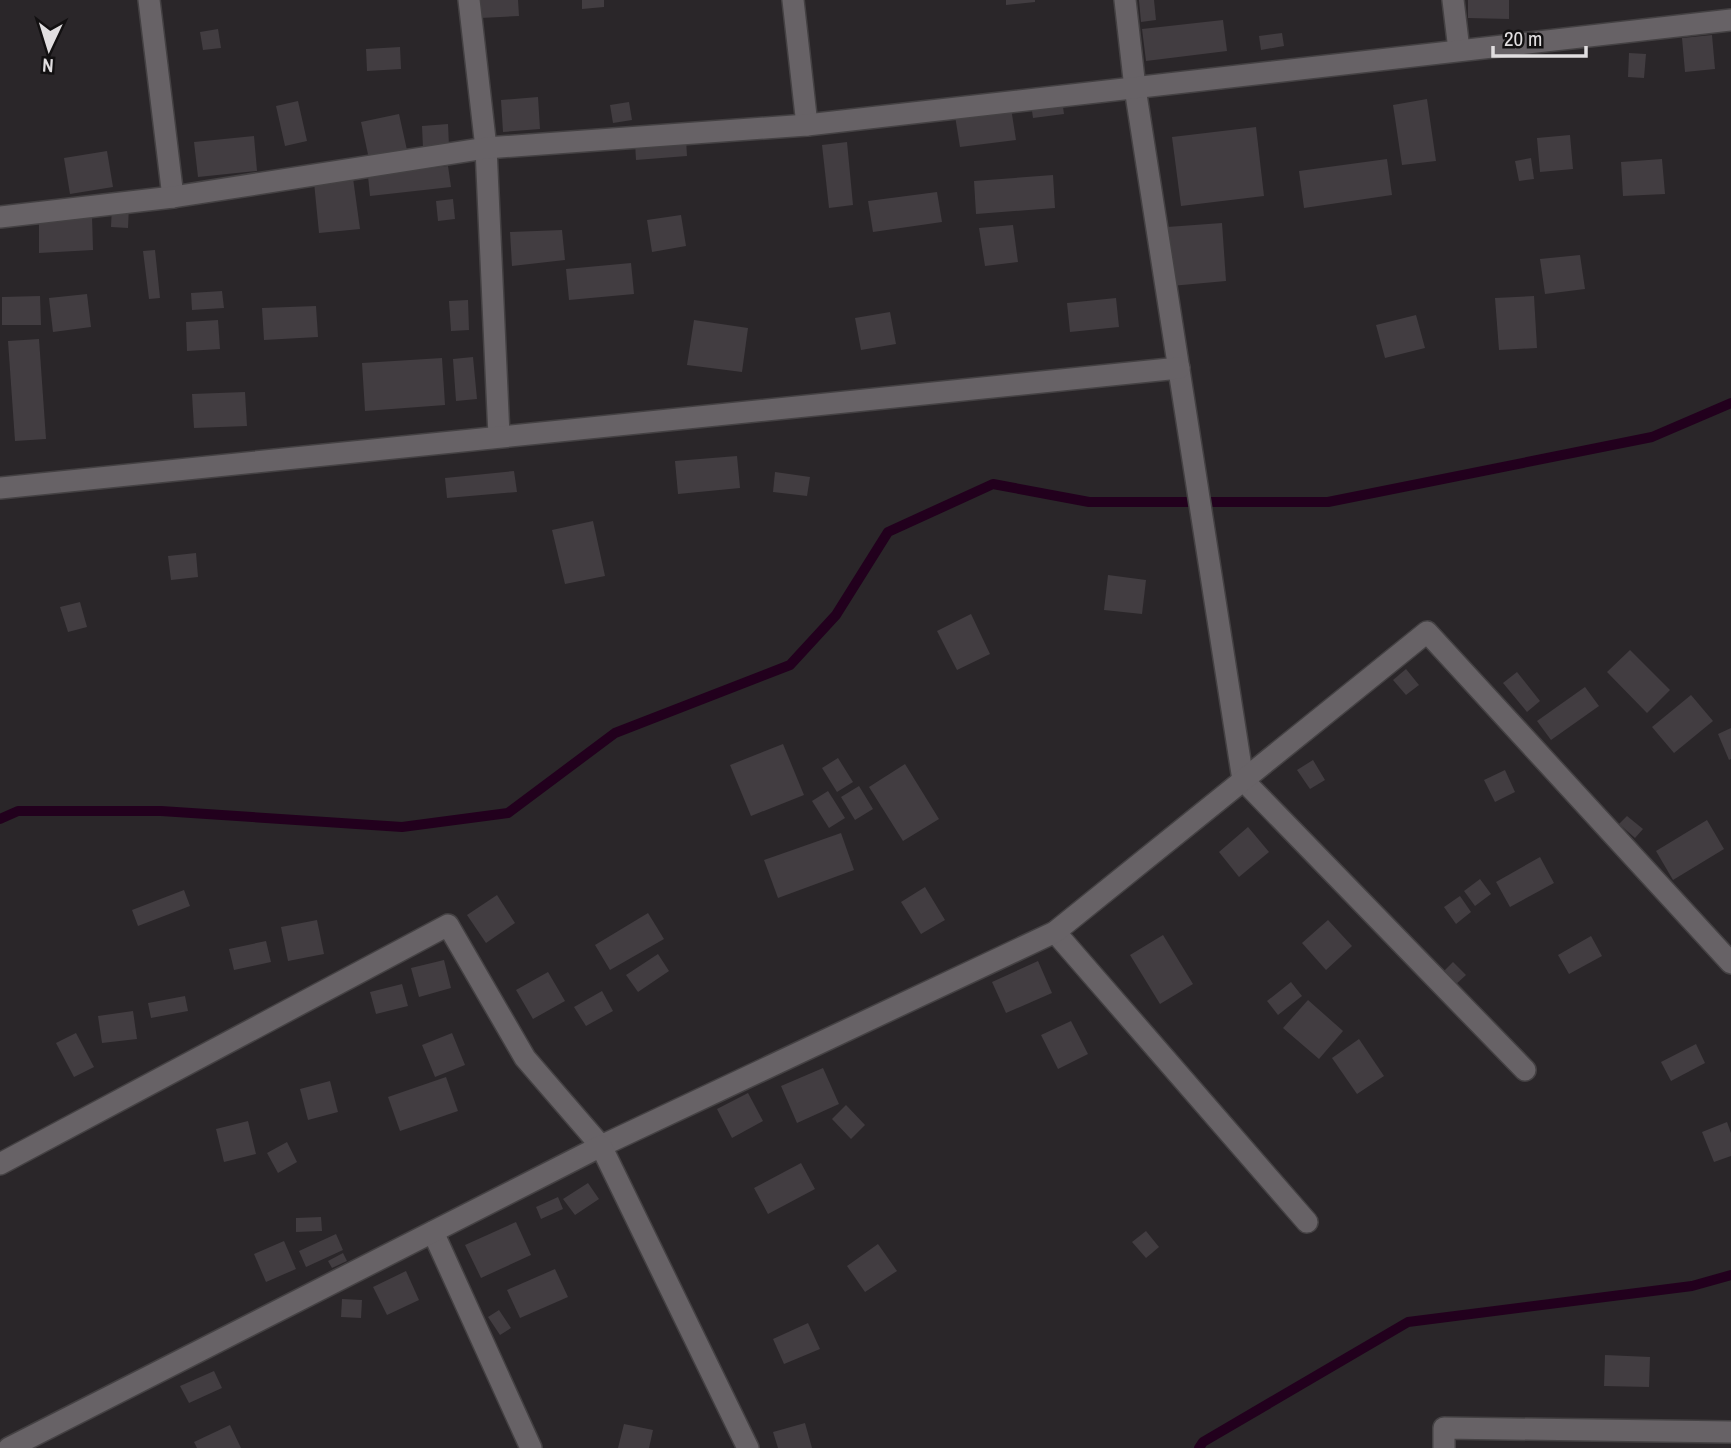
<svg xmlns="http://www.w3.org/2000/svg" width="1731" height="1448" font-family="'Archivo Narrow',sans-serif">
	<rect width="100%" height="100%" fill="#2a2629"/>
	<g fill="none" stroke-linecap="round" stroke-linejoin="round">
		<g stroke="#22001d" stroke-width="10">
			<polyline points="0,819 18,811 161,811 402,827 508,813 615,733 790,665 836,615 888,532 993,484 1089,502 1328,502 1652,437 1731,403"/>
			<polyline points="1199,1448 1203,1442 1408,1322 1692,1286 1731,1275"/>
		</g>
	</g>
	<g fill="#423d41">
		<polygon points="480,0 518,0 519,16 481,18"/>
		<polygon points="582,0 604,0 604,7 582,9"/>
		<polygon points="1006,0 1035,0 1035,2 1006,5"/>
		<polygon points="1139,0 1154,0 1156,20 1141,22"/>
		<polygon points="1468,0 1509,0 1509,19 1468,18"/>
		<polygon points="1223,20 1227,51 1146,61 1142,29"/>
		<polygon points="218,29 221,48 203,50 200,32"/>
		<polygon points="1282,33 1284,46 1261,50 1259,36"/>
		<polygon points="1712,35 1715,69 1685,72 1682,38"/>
		<polygon points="400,47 401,69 367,71 366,49"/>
		<polygon points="1629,53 1646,54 1644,78 1628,77"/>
		<polygon points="538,97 540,129 503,132 501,100"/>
		<polygon points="1427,99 1436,161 1402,165 1393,105"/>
		<polygon points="1062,100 1064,114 1033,118 1031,104"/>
		<polygon points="298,101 307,141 285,146 276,106"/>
		<polygon points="629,102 632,120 613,123 610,105"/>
		<polygon points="1011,108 1016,140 960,147 955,116"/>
		<polygon points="399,114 407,150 369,159 361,122"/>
		<polygon points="448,124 449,146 423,148 422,126"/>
		<polygon points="1256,127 1264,196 1181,206 1172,137"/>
		<polygon points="1570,135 1573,169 1540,172 1537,138"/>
		<polygon points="254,136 257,171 198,177 194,142"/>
		<polygon points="686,139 687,156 636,160 635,143"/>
		<polygon points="847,142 853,205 829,208 822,145"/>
		<polygon points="107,151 113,187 70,194 64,158"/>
		<polygon points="1531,158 1534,179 1519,181 1515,161"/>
		<polygon points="1387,159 1392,195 1304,208 1299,171"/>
		<polygon points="1662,159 1665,194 1623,196 1621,162"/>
		<polygon points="448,166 451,187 370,196 368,176"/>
		<polygon points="1053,175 1055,208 976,214 974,181"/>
		<polygon points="353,178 360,229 319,233 314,182"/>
		<polygon points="937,192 942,222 873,232 868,201"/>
		<polygon points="453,199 455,219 438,221 436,201"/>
		<polygon points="112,205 129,206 128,228 111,227"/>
		<polygon points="681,215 686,246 652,252 647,220"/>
		<polygon points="92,216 93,250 39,253 39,220"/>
		<polygon points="1222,223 1226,281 1171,286 1167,227"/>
		<polygon points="1013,225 1018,262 985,266 979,228"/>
		<polygon points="562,230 565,260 512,266 510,232"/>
		<polygon points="155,250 160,298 149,299 143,251"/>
		<polygon points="1580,255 1585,289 1545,294 1540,259"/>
		<polygon points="631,263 634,294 569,300 566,269"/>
		<polygon points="222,291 224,308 192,310 191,293"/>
		<polygon points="87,294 91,327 53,332 49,298"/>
		<polygon points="40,296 41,325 2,325 2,297"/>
		<polygon points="1534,296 1537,348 1499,350 1495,298"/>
		<polygon points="1116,298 1119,327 1070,332 1067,303"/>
		<polygon points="468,300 469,330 451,331 449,301"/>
		<polygon points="316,306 318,337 264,340 262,308"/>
		<polygon points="890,312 896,344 861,350 855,318"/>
		<polygon points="1416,315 1425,348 1385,358 1376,325"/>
		<polygon points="218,320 220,349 187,351 186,322"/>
		<polygon points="694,320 748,328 742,372 687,365"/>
		<polygon points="39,339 46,439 15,441 8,341"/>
		<polygon points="473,357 477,399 456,401 453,359"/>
		<polygon points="442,358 445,405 365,411 362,363"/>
		<polygon points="245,392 247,426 194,428 192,394"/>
		<polygon points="737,456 740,488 678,494 675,461"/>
		<polygon points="514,471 517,492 447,498 445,478"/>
		<polygon points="775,472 810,477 807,496 773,492"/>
		<polygon points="593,521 605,576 565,584 552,530"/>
		<polygon points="196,553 198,577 171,580 168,556"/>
		<polygon points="1108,575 1146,580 1142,614 1104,610"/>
		<polygon points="80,602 87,627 68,632 60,607"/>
		<polygon points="971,614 990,654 957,670 937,631"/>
		<polygon points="1630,650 1670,690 1647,713 1607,672"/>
		<polygon points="1406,669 1419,685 1406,695 1393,680"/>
		<polygon points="1517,672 1540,701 1527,712 1503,683"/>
		<polygon points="1585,687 1599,706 1551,740 1537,721"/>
		<polygon points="1691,695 1713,721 1674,753 1652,727"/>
		<polygon points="1731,728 1731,759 1729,760 1718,734"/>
		<polygon points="783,744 804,795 751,816 730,765"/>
		<polygon points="838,758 853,782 837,792 822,768"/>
		<polygon points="1313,760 1325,780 1310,789 1297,770"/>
		<polygon points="905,764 939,819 903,841 869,787"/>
		<polygon points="1505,770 1515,792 1495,802 1484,780"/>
		<polygon points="859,786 873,809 855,820 841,797"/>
		<polygon points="828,791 845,818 829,828 812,801"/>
		<polygon points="1627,816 1643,829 1635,838 1619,824"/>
		<polygon points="1707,820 1724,849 1673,880 1656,851"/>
		<polygon points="1248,827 1269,852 1239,877 1219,852"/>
		<polygon points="841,833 854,870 778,898 764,860"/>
		<polygon points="1540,857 1554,883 1510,907 1496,882"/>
		<polygon points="1480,879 1491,894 1475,906 1464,891"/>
		<polygon points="925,887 945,920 921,934 901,902"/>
		<polygon points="184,890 190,906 138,926 132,910"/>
		<polygon points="497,895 515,923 486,943 467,915"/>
		<polygon points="1460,896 1471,912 1456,924 1444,907"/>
		<polygon points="648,913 664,939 610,970 595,945"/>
		<polygon points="317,920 324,954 288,961 281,927"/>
		<polygon points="1328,920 1352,946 1326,970 1302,943"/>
		<polygon points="1163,935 1193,984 1160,1004 1130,955"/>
		<polygon points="1591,936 1602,956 1569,974 1558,955"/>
		<polygon points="266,941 271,962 234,970 229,949"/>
		<polygon points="658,954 669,971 638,992 626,975"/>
		<polygon points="444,960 451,988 419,997 411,968"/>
		<polygon points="1038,961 1052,993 1006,1013 992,982"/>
		<polygon points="1453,962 1466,975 1452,988 1440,975"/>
		<polygon points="548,972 565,1001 533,1019 516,990"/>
		<polygon points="1291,982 1302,996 1278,1015 1267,1001"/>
		<polygon points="402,984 408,1006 376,1014 370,992"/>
		<polygon points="602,991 613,1011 586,1026 574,1007"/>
		<polygon points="185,996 188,1011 151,1018 148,1003"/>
		<polygon points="1308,1000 1343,1031 1319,1059 1283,1028"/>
		<polygon points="133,1011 137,1039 102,1043 98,1016"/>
		<polygon points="1071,1021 1088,1054 1058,1069 1041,1035"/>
		<polygon points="76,1033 94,1067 74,1077 56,1043"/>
		<polygon points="452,1033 465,1065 435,1077 422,1045"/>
		<polygon points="1359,1039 1384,1076 1357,1094 1332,1058"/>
		<polygon points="1696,1044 1705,1063 1671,1081 1661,1062"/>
		<polygon points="823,1068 839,1104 797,1123 781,1086"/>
		<polygon points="446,1077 458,1111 400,1131 388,1097"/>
		<polygon points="330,1081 338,1112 308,1120 300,1089"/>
		<polygon points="748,1093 763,1121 732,1138 717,1109"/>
		<polygon points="846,1105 865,1125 851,1139 832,1119"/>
		<polygon points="248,1121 256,1154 224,1162 216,1129"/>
		<polygon points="1727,1122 1731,1133 1731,1156 1714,1162 1702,1132"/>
		<polygon points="287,1142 297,1162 278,1173 267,1153"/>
		<polygon points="801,1163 815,1189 768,1214 754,1188"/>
		<polygon points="588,1183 599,1199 575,1215 563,1199"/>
		<polygon points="558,1197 563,1209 541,1219 536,1207"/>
		<polygon points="321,1217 322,1231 296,1232 296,1218"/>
		<polygon points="516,1222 531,1255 481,1278 465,1245"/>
		<polygon points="1146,1231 1159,1247 1146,1258 1132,1242"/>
		<polygon points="336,1234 343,1250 306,1267 299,1251"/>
		<polygon points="284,1241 296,1269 266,1282 254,1254"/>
		<polygon points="878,1244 897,1271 865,1292 847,1266"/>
		<polygon points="343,1253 347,1261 332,1268 328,1261"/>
		<polygon points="555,1269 568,1297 520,1318 507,1290"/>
		<polygon points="406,1271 419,1300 387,1315 373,1287"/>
		<polygon points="342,1299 362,1300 361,1318 341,1317"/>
		<polygon points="499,1310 511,1328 500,1335 488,1317"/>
		<polygon points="808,1323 820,1349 784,1364 773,1339"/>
		<polygon points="1605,1355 1650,1357 1649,1387 1604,1386"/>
		<polygon points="214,1371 222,1388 189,1403 180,1386"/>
		<polygon points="805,1423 812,1448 778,1448 773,1432"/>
		<polygon points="624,1424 653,1430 649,1448 618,1448"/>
		<polygon points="230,1425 241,1448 197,1448 194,1442"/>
	</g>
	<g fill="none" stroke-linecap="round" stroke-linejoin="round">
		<defs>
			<g id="street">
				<polyline points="149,0 173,197"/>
				<polyline points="469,0 486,148 499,436"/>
				<polyline points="793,0 807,125"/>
				<polyline points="1125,0 1135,88 1243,780 1525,1070"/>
				<polyline points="1453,0 1459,50"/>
				<polyline points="0,217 173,197 486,148 807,125 1731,20"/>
				<polyline points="0,488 1179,368"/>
				<polyline points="1055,932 1307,1222"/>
				<polyline points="0,1164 448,925 525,1058 601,1146 1055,932 1427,632 1731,963"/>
				<polyline points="433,1232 531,1448"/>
				<polyline points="9,1448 601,1146 748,1448"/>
				<polyline points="1444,1448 1444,1428 1731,1432"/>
			</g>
		</defs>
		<use href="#street" stroke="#444143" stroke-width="24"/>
		<use href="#street" stroke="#676266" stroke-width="21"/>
	</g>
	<g transform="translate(49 49) rotate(184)" stroke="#121011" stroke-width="5" paint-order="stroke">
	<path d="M0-5L12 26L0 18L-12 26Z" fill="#e1dee0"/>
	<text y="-10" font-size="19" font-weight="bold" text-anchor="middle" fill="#e1dee0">N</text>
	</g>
	<path d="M1493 46v10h93v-10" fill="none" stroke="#e1dee0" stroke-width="3.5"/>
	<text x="1504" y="46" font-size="21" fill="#e1dee0" stroke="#121011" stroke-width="5" paint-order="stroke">20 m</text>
</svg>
